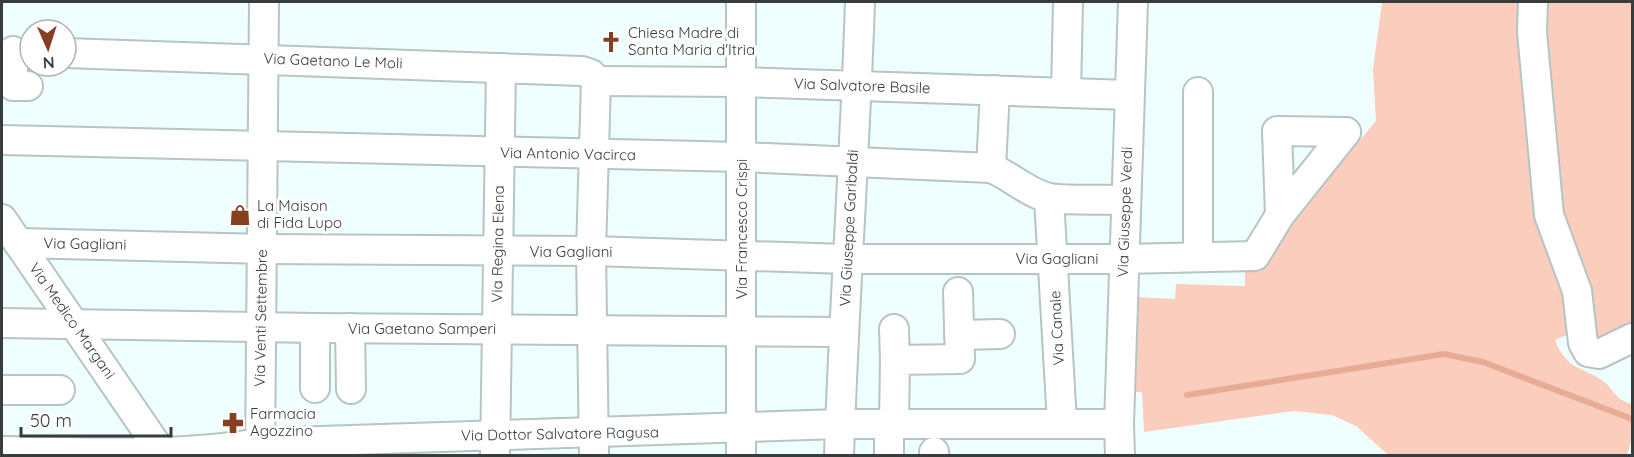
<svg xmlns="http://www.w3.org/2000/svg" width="1634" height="457" font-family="Quicksand,sans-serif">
	<rect width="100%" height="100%" fill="#efffff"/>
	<g fill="#facdbc">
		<path d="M 1382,2 L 1522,2 L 1574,332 L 1555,340 C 1567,371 1581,365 1603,381 C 1610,386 1614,394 1620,399 C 1623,401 1629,403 1632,404 L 1632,438 L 1627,455 L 1388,455 L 1356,426 L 1332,415 L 1294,411 L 1144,432 L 1142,392 L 1132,392 L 1134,297 L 1175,299 L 1176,284 L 1245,286 L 1245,268 L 1298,213 L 1376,121 L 1373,69 Z"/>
		<polygon points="1540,2 1632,2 1632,329 1590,344 1566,245"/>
	</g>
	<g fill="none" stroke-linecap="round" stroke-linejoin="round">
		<polyline stroke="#e8ab93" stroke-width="6" points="1187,395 1444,354 1483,362 1632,419"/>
		<defs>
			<g id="minor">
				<polyline points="1533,2 1532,32 1549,215 1577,291 1583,343 1588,352 1599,354 1632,338"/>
				<polyline points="13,51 13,86 28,86"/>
				<polyline points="66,53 582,71 591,74 596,81"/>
				<polyline points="596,81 741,82 1129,95"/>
				<polyline points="1198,92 1198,257"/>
				<polyline points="1066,93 1068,2"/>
				<path d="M 2,140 L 742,157 L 991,168 C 1011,176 1029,194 1050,198 C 1072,201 1103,199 1126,200"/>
				<polyline points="991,168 995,90"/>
				<polyline points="1049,198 1062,423"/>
				<polyline points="1280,215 1277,131 1346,132"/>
				<polyline points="2,219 162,453 161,456"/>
				<polyline points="18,243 262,249 591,251 847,259 1124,259 1255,256 1280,215 1346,132"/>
				<polyline points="2,323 315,328 844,332"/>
				<polyline points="315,328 315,388"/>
				<polyline points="350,328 351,389"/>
				<polyline points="894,329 895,360"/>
				<polyline points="959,335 1000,334"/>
				<polyline points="2,390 60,390"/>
				<polyline points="894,424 895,360 960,359 958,292"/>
				<path d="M 2,451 C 88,452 175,457 260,443 L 840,424 L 1119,424"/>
				<polyline points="260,456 264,2"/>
				<polyline points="495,456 501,68"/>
				<polyline points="594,456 591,251 596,81"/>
				<path d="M 741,456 C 740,304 742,153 741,2"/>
				<path d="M 839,456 C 844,304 855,153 860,2"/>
				<polyline points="889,456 889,424"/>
				<polyline points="934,456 934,452"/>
				<polyline points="1120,456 1119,424 1133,2"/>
			</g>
		</defs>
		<use href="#minor" stroke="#b6c5c4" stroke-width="32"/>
		<use href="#minor" stroke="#fff" stroke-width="28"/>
	</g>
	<defs>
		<symbol id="church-bare" viewBox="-9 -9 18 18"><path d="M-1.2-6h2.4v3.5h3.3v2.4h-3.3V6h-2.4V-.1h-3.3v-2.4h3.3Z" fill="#873f21" stroke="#fff" stroke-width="2.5" paint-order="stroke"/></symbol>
		<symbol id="shop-bare" viewBox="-9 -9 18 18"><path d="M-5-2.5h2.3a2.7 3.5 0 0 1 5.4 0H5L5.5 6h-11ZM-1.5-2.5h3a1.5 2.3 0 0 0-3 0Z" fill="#873f21" stroke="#fff" stroke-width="2.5" paint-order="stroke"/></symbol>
		<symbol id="pharmacy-bare" viewBox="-9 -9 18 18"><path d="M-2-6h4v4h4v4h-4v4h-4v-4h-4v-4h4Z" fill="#873f21" stroke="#fff" stroke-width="2.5" paint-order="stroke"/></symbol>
	</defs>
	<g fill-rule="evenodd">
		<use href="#church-bare" x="596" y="27" width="30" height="30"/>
		<use href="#shop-bare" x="225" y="200" width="30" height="30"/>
		<use href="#pharmacy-bare" x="218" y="408" width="30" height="30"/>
	</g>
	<g text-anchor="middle" stroke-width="6" stroke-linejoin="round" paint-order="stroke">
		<g font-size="15" fill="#373d3d" stroke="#fff" text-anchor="start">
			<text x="628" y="38">Chiesa Madre di<tspan x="628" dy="17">Santa Maria d'Itria</tspan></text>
			<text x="257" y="211">La Maison<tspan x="257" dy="17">di Fida Lupo</tspan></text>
			<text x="250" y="419">Farmacia<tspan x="250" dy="17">Agozzino</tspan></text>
		</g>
		<g font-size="15" fill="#373d3d" stroke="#fff">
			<text transform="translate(333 61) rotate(2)" y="5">Via Gaetano Le Moli</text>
			<text transform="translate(862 86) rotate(2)" y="5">Via Salvatore Basile</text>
			<text transform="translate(568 154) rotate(1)" y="5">Via Antonio Vacirca</text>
			<text transform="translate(1125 212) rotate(-88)" y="5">Via Giuseppe Verdi</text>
			<text transform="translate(849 228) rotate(-87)" y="5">Via Giuseppe Garibaldi</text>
			<text transform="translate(742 229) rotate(-90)" y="5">Via Francesco Crispi</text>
			<text transform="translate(85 244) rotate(1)" y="5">Via Gagliani</text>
			<text transform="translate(498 244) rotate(-89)" y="5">Via Regina Elena</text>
			<text x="571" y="257">Via Gagliani</text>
			<text x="1057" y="264">Via Gagliani</text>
			<text transform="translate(261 318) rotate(-89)" y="5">Via Venti Settembre</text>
			<text transform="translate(72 321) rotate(55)" y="5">Via Medico Margani</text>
			<text transform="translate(1057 328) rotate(-93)" y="5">Via Canale</text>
			<text x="422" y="334">Via Gaetano Samperi</text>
			<text transform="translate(560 434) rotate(-1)" y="5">Via Dottor Salvatore Ragusa</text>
		</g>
	</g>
	<rect width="1634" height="457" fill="none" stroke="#373d3d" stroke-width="6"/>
	<g transform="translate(48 48) rotate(177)"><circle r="28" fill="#ffffff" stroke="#afb1b1" stroke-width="1.5"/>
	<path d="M0-4.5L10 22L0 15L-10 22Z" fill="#873f21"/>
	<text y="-9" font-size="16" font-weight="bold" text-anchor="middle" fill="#373d3d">N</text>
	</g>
	<path d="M21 427v9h150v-9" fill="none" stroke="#373d3d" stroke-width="3"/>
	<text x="30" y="427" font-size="18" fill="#373d3d" stroke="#ffffff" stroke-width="4.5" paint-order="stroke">50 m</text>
</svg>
